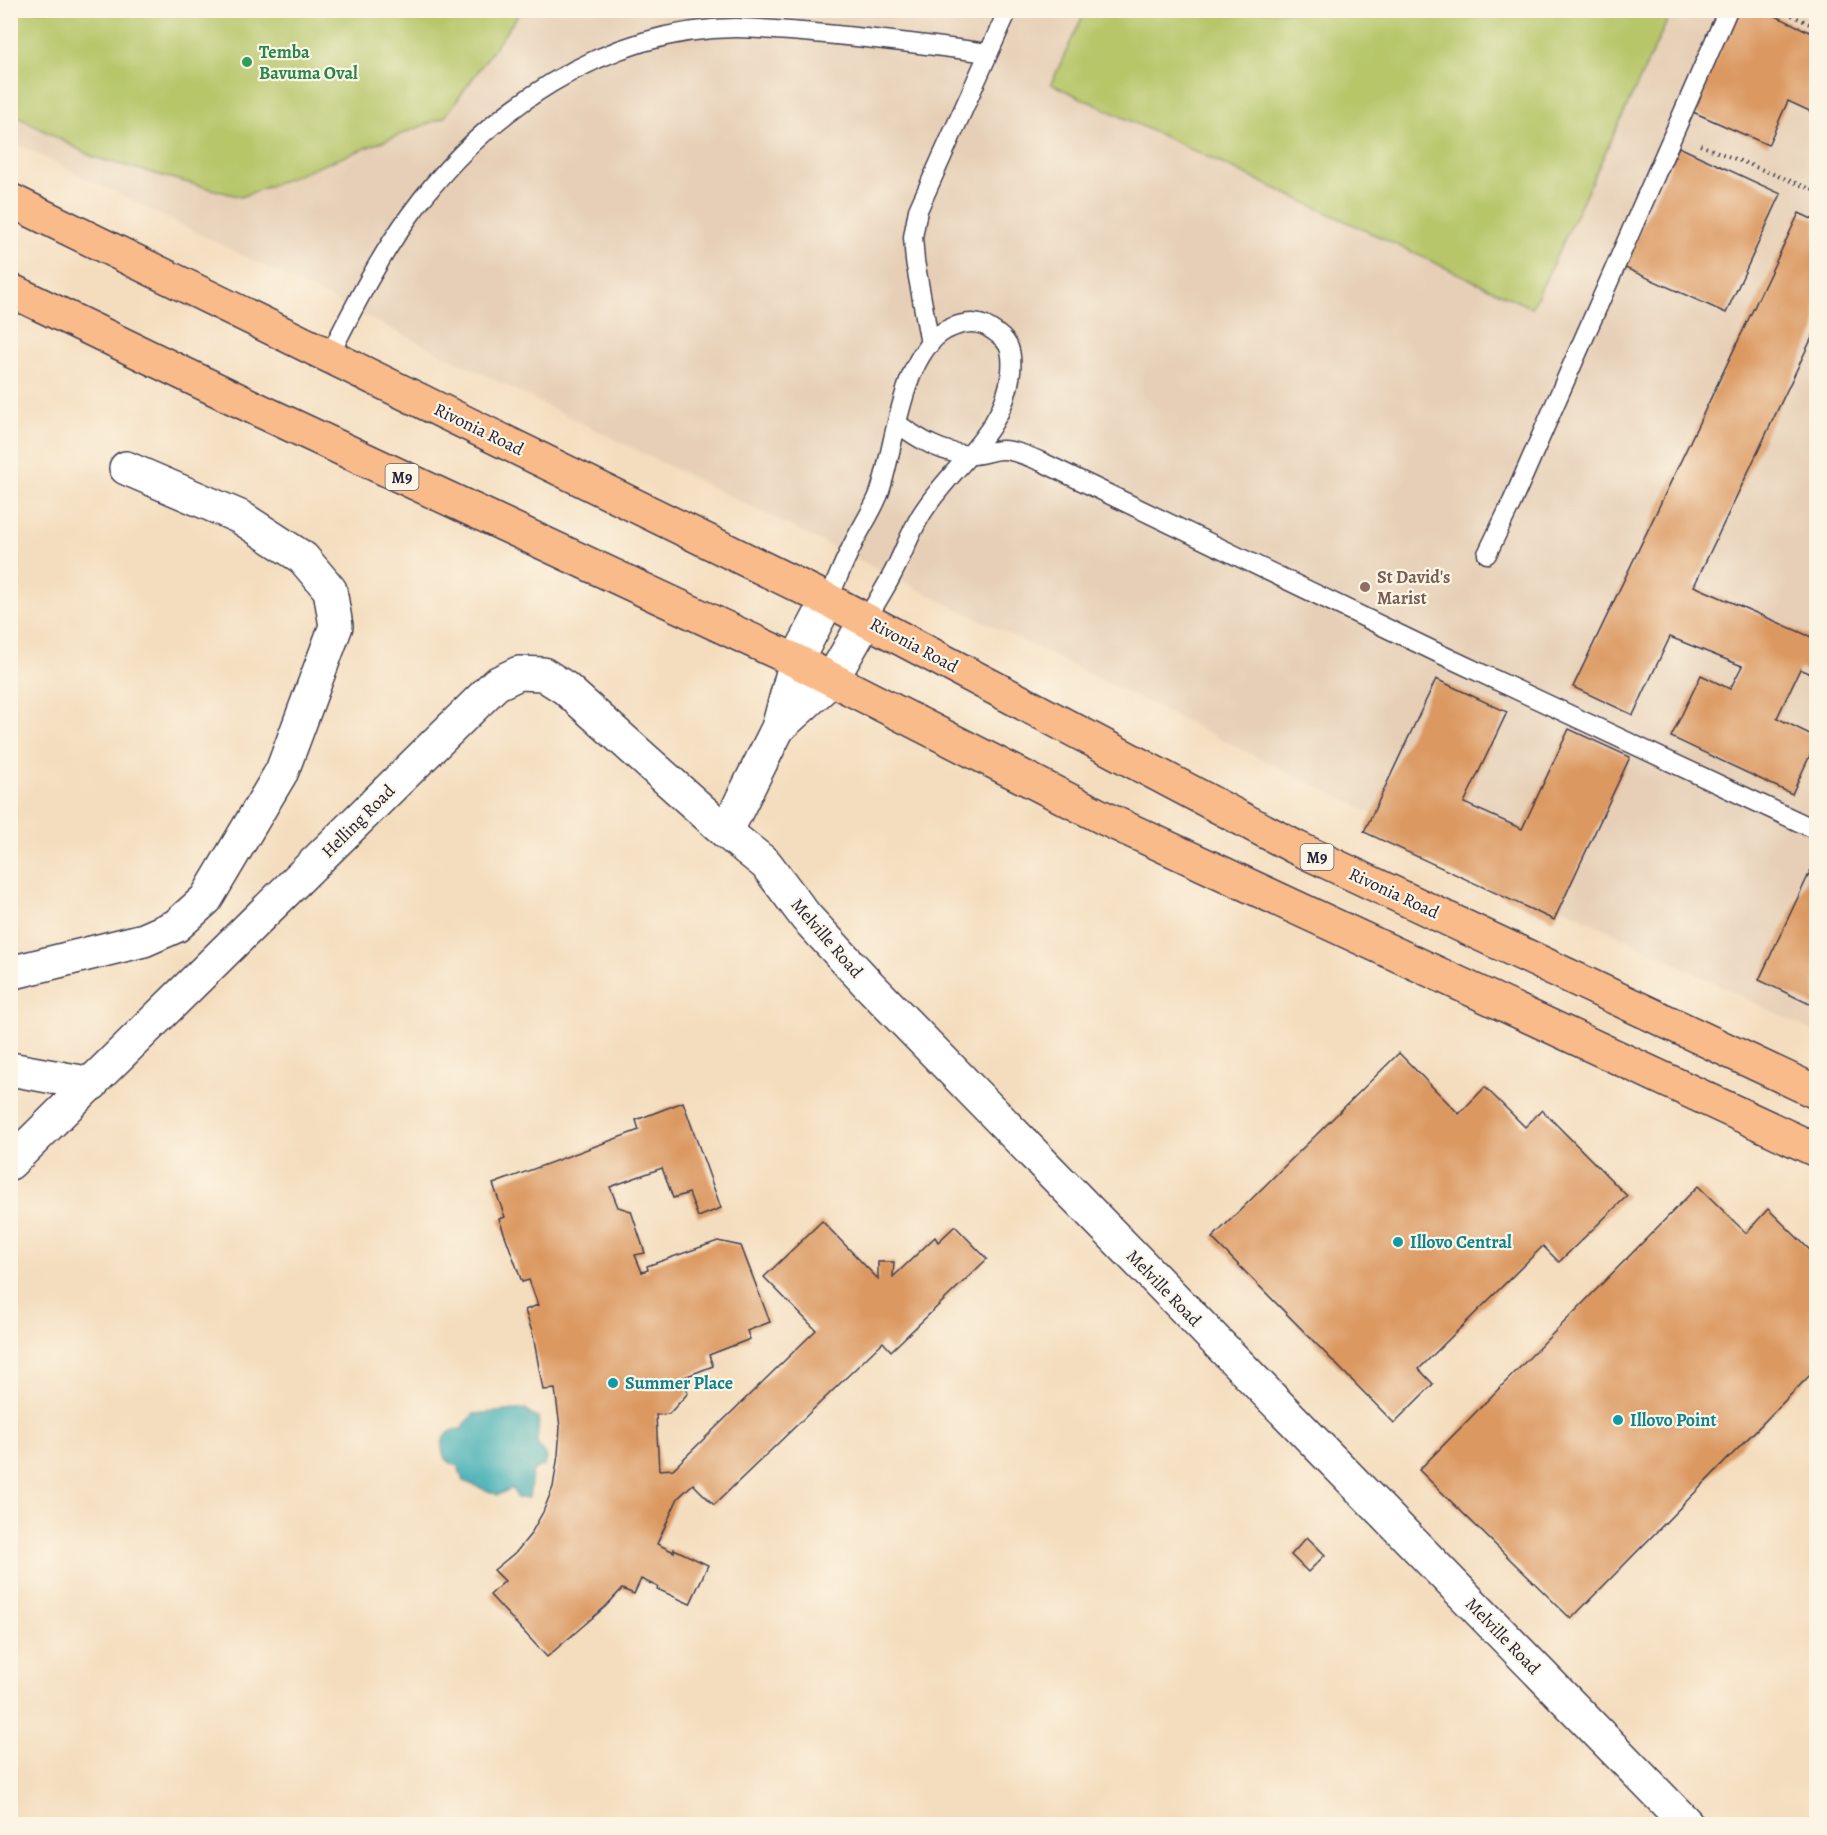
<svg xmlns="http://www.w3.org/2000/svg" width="1827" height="1835" font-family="Alegreya,serif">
	<rect width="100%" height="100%" fill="#fcf5e5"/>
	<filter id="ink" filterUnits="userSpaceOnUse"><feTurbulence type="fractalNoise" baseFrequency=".0167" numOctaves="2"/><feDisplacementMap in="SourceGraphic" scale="12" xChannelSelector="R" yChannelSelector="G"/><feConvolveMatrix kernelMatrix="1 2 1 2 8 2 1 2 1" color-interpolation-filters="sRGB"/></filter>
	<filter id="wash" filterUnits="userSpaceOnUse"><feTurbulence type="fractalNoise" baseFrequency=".008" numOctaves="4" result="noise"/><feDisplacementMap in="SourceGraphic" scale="24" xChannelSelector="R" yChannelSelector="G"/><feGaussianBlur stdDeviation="1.35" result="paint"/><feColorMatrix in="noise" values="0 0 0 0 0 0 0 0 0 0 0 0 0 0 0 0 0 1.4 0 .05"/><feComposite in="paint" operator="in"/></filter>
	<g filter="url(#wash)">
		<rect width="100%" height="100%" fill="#f4ddbe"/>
		<polygon fill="#e6cfb6" points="10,11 1816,11 1816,1033 11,141"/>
		<g fill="#b6c669" stroke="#6c7452" stroke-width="1.5">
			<polygon points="1666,10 1671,13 1532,308 1051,84 1085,11"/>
			<polygon points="10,11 11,10 521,11 445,117 241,197 93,157 11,113"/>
		</g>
		<path fill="#38abb2" stroke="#2d6676" stroke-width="1.5" d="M 526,1409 L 531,1415 L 539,1418 L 537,1443 C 539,1450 546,1450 547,1459 L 544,1466 L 535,1469 L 532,1473 L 529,1498 L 517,1498 L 513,1488 L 498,1495 L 463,1481 L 458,1466 C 434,1460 438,1427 463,1429 L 464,1424 L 474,1414 Z"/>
		<g id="blocks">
			<g fill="#db9860">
				<polygon points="1738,10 1763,10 1816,35 1816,114 1788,101 1768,145 1693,112"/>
				<polygon points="1679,147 1781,194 1726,313 1623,267"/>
				<polygon points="1799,213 1816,221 1816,329 1694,586 1816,639 1816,676 1800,669 1777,718 1816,737 1816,742 1792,794 1671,737 1701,675 1730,689 1742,666 1670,637 1633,715 1573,687"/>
				<polygon points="1436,679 1507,712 1464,803 1522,829 1569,729 1630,757 1554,920 1364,832"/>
				<polygon points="1816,859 1816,1007 1759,980"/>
				<polygon points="1399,1053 1459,1114 1485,1087 1525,1127 1542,1110 1627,1196 1559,1262 1543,1246 1419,1369 1433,1384 1394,1423 1212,1238"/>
				<polygon points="683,1102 721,1208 698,1217 689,1193 673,1198 662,1168 610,1187 618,1207 631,1211 645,1253 635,1255 642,1272 648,1270 647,1266 718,1241 741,1246 770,1322 747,1331 750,1339 709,1355 713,1366 682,1378 688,1393 669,1414 656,1415 659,1470 673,1469 816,1330 764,1277 822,1221 878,1279 878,1262 894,1262 893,1277 935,1237 938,1242 955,1226 987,1259 891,1351 883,1342 714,1505 693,1484 678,1498 657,1544 674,1552 674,1549 708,1565 690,1604 657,1589 658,1587 641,1579 634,1594 622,1589 605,1607 547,1657 490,1595 505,1581 494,1570 517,1551 530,1535 543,1512 553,1487 558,1455 560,1427 555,1389 543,1390 533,1335 525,1310 538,1305 529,1280 522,1282 499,1219 505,1217 493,1184 639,1130 636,1120"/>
				<polygon points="1698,1186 1746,1233 1768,1209 1816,1256 1816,1369 1571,1619 1419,1470"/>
				<polygon points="1307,1537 1325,1555 1308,1572 1291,1555"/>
			</g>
		</g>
	</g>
	<g filter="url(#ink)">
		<use href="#blocks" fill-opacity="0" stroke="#423e4f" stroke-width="1.5"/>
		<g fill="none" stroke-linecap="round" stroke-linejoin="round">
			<defs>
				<g id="service">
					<polyline points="930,344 915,261 913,237 918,210 1008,10"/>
					<path d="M 329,356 C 354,307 378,259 410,215 C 485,111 604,29 736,28 C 754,28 772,30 790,31 C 856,36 922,44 988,53"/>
					<path d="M 898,424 C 920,440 942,453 969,455 C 980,456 991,450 1002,450 C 1015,450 1030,457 1042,462 L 1438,653 L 1816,830"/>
					<polyline points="1487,554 1512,502 1728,10"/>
					<path d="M 828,600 C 836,582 843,564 852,546 C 860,529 872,512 879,494 C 895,449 901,354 946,330 C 960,323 975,319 989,328 C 1009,340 1013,349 1011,372 C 1004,436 952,464 921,515 C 910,533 903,554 893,573 C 885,589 875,604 866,620"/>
				</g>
				<g id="minor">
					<polyline points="778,728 832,679 866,620"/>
					<polyline points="726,832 778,728 796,661 828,600"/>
					<polyline points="10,973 144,940 176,926 206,899 282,771 336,626 330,590 303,558 240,517 126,468"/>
					<polyline points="10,1069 92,1084"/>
					<polyline points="10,1163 496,684 519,673 543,674 565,688 726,832 766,864 806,917 869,985 1687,1824"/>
				</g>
				<g id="primary">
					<polyline points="10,200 828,600 1295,847 1816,1092"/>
					<polyline points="10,290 261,411 796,661 1106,819 1816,1150"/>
				</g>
			</defs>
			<use href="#service" stroke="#423e4f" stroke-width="21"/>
			<use href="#minor" stroke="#423e4f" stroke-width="36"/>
			<use href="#primary" stroke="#423e4f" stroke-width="36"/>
			<g stroke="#423e4f" stroke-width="4" stroke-dasharray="1.5 4.5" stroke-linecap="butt">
				<polyline points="1781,10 1816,27"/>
				<polyline points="1700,145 1816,191"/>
			</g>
			<use href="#service" stroke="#fff" stroke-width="18"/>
			<use href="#minor" stroke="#fff" stroke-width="33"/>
			<use href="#primary" stroke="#fabb8b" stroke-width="33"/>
		</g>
	</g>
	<circle fill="#2e9e5b" stroke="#fcf5e5" stroke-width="2" cx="247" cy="62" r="6"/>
	<circle fill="#8d6e63" stroke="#fcf5e5" stroke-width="2" cx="1365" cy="587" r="6"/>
	<g fill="#0f9aa8" stroke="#fcf5e5" stroke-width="2">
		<circle cx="1398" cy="1242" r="6"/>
		<circle cx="613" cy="1383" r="6"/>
		<circle cx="1618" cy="1420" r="6"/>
	</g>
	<g text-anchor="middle" stroke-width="4.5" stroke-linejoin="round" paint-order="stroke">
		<g fill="#fcf5e5" stroke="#63616e" stroke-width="1.5">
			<rect x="385.5" y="464" width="33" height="26" rx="4.5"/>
			<rect x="1300.5" y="844" width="33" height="26" rx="4.5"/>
		</g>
		<g font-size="16" font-weight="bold" fill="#22223b">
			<text x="402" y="483">M9</text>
			<text x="1317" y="863">M9</text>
		</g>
		<g font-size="18" font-weight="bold" fill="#27864d" stroke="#fcf5e5" text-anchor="start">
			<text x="259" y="58">Temba<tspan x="259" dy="21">Bavuma Oval</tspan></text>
		</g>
		<g font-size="18" fill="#22223b" stroke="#fcf5e5">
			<text transform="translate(479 429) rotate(26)" y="6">Rivonia Road</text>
			<text transform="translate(914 645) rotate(28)" y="6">Rivonia Road</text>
			<text transform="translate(358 821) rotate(-45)" y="6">Helling Road</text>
			<text transform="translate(1394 893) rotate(25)" y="6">Rivonia Road</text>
			<text transform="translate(827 938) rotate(49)" y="6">Melville Road</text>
			<text transform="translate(1164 1288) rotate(46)" y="6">Melville Road</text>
			<text transform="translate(1503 1636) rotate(46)" y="6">Melville Road</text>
		</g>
		<g font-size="18" font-weight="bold" fill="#785e54" stroke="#fcf5e5" text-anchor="start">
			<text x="1377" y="583">St David's<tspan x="1377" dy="21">Marist</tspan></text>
		</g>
		<g font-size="18" font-weight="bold" fill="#0d838f" stroke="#fcf5e5" text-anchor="start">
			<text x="1410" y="1248">Illovo Central</text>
			<text x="625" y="1389">Summer Place</text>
			<text x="1630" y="1426">Illovo Point</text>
		</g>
	</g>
	<rect width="1827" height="1835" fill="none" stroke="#fcf5e5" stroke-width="36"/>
</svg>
